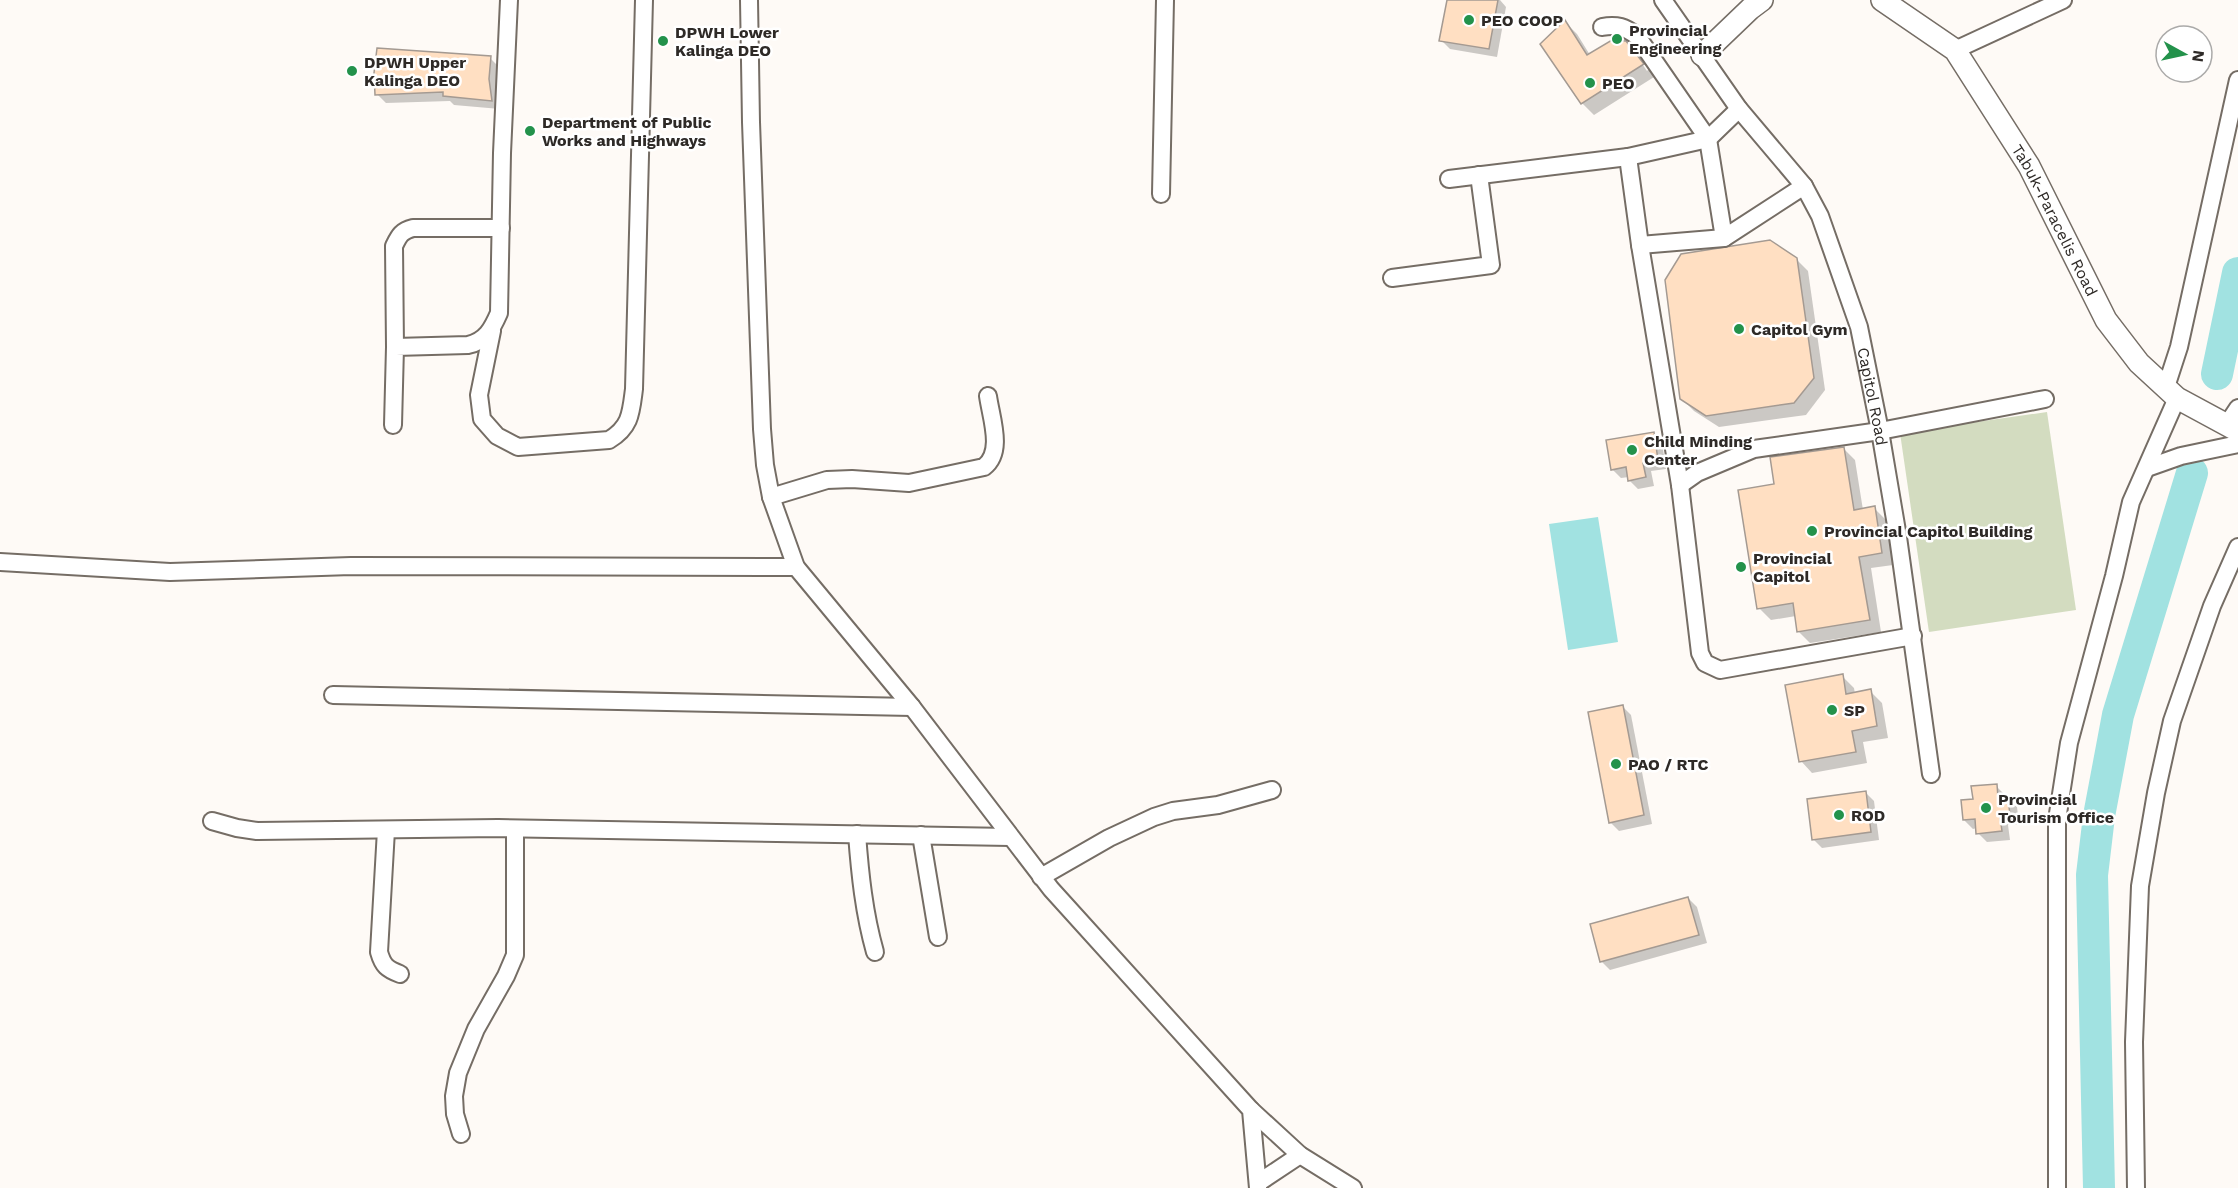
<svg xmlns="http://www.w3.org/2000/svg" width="2238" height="1188" font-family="'Work Sans',sans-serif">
	<rect width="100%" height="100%" fill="#fefaf6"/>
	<polygon fill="#d3dcc0" points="2047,412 2076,610 1929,632 1900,433"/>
	<polygon fill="#a1e2e1" points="1598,517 1618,642 1568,650 1549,524"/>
	<g fill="#0003">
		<polygon points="1448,0 1500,0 1506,7 1497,57 1450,49 1441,40"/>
		<polygon points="1565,22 1577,34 1590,55 1628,45 1636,52 1634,52 1647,71 1649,69 1640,56 1654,77 1594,115 1582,103"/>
		<polygon points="490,58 499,67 500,109 454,105 450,101 386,103 377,94"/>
		<polygon points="1796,259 1808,271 1825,390 1806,415 1719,427 1694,411 1681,398"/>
		<polygon points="1653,434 1662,443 1666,469 1651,471 1654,486 1638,489 1629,480 1629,477 1621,478 1612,469"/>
		<polygon points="1843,448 1855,460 1863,510 1874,508 1886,520 1893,565 1871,568 1881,632 1810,643 1798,631 1796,616 1771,620 1759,608 1776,486"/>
		<polygon points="1842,676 1854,688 1855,694 1870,691 1882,703 1888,738 1863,742 1867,763 1812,773 1801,761"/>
		<polygon points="1622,706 1631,715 1652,824 1619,831 1610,822"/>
		<polygon points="1996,786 2005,795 2006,799 2017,807 2019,824 2008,825 2010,840 1987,842 1978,833 1977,828 1973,829 1964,820 1974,800"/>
		<polygon points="1865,792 1874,801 1879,840 1822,848 1813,839"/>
		<polygon points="1688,898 1697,907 1707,943 1610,970 1601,961"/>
	</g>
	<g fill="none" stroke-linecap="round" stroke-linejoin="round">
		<g stroke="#a1e2e1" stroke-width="32">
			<polyline points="2217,374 2238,273"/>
			<polyline points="2099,1188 2092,875 2099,816 2118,715 2192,473"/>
		</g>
	</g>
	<g fill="#ffdfc2" stroke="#a49a92" stroke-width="1.5">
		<polygon points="1447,0 1498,0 1489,49 1439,41"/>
		<polygon points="1565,20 1587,55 1612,40 1626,41 1644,64 1581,104 1540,44"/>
		<polygon points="377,48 491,56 489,79 492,101 443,96 443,92 375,95 374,73"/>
		<polygon points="1770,240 1797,258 1814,378 1794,403 1706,416 1680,399 1665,280 1681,254"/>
		<polygon points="1654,432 1658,460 1643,463 1646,477 1628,481 1626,467 1611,470 1606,440"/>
		<polygon points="1844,447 1854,510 1875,506 1882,553 1859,557 1870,620 1797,632 1793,603 1757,609 1738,490 1774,484 1770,457"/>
		<polygon points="1843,674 1846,694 1871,689 1877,726 1852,731 1856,752 1799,762 1785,685"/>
		<polygon points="1623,705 1644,815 1609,823 1588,712"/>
		<polygon points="1997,784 1998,798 2008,797 2010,816 2000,817 2002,831 1976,834 1975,819 1963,820 1961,800 1973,799 1971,786"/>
		<polygon points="1866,791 1871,832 1812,840 1807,799"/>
		<polygon points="1688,897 1699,935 1600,962 1590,924"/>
	</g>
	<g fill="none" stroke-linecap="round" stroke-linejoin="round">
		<defs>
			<g id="minor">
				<polyline points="749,0 751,122 762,429 765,465 771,497 796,567 912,707 1051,889 1251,1110 1258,1188"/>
				<path id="s1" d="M 1663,0 L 1739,109 L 1804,186 L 1820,216 L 1859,327 L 1880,431 L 1898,537 L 1931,774"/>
				<path d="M 1602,27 C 1617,24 1625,27 1637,36 L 1708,139 L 1724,238"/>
				<polyline points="1955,50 2063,0"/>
				<polyline points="1628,157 1640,245 1680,485 1700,653 1705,663 1720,670 1913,636"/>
				<polyline points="1449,179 1628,157 1708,139 1739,109"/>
				<polyline points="1161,194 1165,0"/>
				<polyline points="1640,245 1724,238 1804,186"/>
				<polyline points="1392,278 1491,265 1479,175"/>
				<path d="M 492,331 L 479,395 L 482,419 L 497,436 L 518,447 L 609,440 C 631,427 631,412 634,389 L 644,0"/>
				<path d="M 395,347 L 394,246 C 399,236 401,231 413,228 L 501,228"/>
				<polyline points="2166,387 2179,347 2238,80"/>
				<path d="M 393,425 L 395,347 L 468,345 C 486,341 492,329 499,313 L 502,153 L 509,0"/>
				<polyline points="2226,426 2238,408"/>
				<polyline points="2147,468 2181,456 2238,444"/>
				<polyline points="1680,485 1697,473 1754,449 1880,431 2045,399"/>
				<path d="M 771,497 L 827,480 L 852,479 L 909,483 L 984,467 C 1004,452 991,418 988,396"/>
				<polyline points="0,562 170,572 351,566 796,567"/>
				<polyline points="333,695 912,707"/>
				<polyline points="212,821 237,828 257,831 498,828 1010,837"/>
				<path d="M 386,830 L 379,952 C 383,966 387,969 400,974"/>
				<path d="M 857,834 C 860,874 864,913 875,952"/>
				<polyline points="921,835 938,937"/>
				<polyline points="1041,877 1109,838 1154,817 1173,811 1218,805 1272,790"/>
				<polyline points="1251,1110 1300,1155 1353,1188"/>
				<polyline points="461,1134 455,1114 454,1096 458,1073 476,1029 506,976 515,955 515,829"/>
				<polyline points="1258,1183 1300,1155"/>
				<polyline points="2057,1188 2057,820 2069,743 2114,576 2131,502 2177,398"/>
				<polyline points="2136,1188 2134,1042 2140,886 2156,793 2172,721 2212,606 2238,547"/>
			</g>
			<g id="major">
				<path id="s2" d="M 1882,0 L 1955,50 L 2029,166 L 2106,320 L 2139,363 L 2177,398 L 2238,431"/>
				<polyline points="1702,55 1750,9 1762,0"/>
			</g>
		</defs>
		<use href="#minor" stroke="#756d65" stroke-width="20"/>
		<use href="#major" stroke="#756d65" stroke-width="24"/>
		<use href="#minor" stroke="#fff" stroke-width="16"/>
		<use href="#major" stroke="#fff" stroke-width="21"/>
	</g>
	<g fill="#23924b" stroke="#fff" stroke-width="2">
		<circle cx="1469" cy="20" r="6"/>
		<circle cx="1617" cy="39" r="6"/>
		<circle cx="663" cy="41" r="6"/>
		<circle cx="352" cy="71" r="6"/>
		<circle cx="1590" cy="83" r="6"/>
		<circle cx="530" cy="131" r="6"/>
		<circle cx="1739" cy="329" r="6"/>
		<circle cx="1632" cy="450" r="6"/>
		<circle cx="1812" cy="531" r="6"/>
		<circle cx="1741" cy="567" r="6"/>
		<circle cx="1832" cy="710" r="6"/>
		<circle cx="1616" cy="764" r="6"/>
		<circle cx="1986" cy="808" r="6"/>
		<circle cx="1839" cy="815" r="6"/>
	</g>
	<g text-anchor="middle" stroke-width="5" stroke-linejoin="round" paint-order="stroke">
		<g font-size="16" font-weight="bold" fill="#2e2a27" stroke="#fff" text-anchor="start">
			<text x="1481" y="26">PEO COOP</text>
			<text x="1629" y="36">Provincial<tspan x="1629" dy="18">Engineering</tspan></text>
			<text x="675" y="38">DPWH Lower<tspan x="675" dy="18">Kalinga DEO</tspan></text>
			<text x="364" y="68">DPWH Upper<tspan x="364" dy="18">Kalinga DEO</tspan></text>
			<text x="1602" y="89">PEO</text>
			<text x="542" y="128">Department of Public<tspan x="542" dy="18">Works and Highways</tspan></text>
			<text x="1751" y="335">Capitol Gym</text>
			<text x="1644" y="447">Child Minding<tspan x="1644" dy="18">Center</tspan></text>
			<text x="1824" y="537">Provincial Capitol Building</text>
			<text x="1753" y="564">Provincial<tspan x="1753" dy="18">Capitol</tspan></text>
			<text x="1844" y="716">SP</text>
			<text x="1628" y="770">PAO / RTC</text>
			<text x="1998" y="805">Provincial<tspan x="1998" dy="18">Tourism Office</tspan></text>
			<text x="1851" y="821">ROD</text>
		</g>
		<g font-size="16" fill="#2e2a27" stroke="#fff">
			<text dy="6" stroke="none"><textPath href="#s2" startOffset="286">Tabuk-Paracelis Road</textPath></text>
			<text dy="6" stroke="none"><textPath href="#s1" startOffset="456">Capitol Road</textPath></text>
		</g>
	</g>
	<g transform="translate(2184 54) rotate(98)"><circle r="28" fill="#ffffff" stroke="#abaaa9" stroke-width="1.5"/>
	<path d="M0-4.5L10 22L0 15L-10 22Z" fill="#23924b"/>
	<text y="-9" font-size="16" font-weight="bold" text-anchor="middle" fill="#2e2a27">N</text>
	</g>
</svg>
